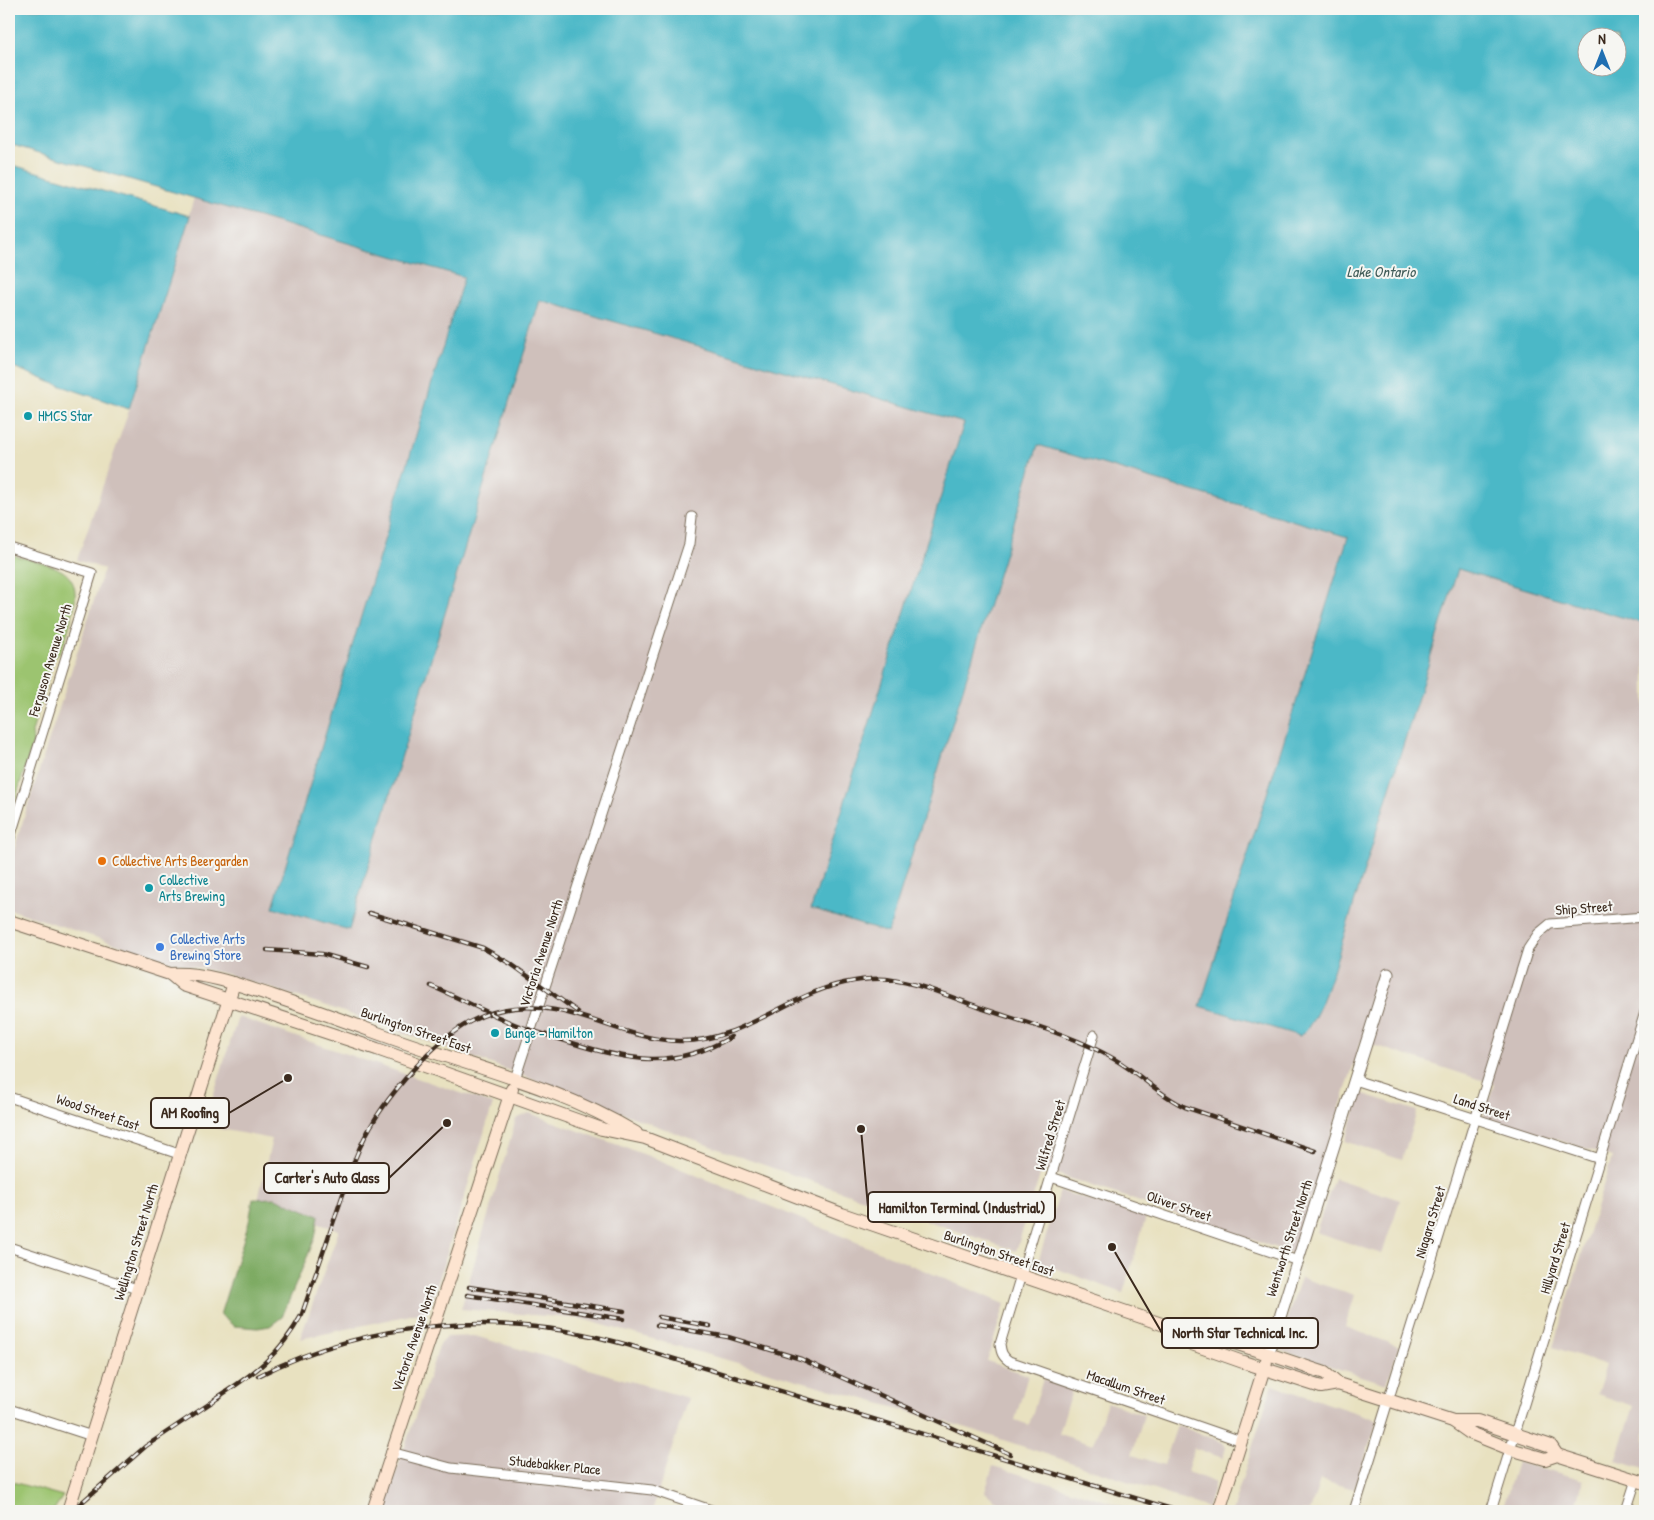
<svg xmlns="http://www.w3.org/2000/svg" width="1654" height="1520" font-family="'Patrick Hand',sans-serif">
	<rect width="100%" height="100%" fill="#f6f6f2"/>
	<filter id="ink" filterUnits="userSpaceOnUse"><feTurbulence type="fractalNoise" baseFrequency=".02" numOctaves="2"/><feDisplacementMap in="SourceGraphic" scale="10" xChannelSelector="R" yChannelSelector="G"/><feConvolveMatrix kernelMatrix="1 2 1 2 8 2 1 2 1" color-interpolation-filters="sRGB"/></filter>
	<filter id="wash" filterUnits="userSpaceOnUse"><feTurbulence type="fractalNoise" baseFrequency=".0096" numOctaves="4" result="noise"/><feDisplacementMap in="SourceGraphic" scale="20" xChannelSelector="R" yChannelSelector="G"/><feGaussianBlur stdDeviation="1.12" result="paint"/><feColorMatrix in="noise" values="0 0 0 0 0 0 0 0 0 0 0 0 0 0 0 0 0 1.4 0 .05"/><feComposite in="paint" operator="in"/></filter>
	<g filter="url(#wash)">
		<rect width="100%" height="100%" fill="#e8e1c0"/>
		<g fill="#cfc0bb">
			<polygon points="194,198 464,277 273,907 348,930 540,300 964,423 811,909 887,933 1038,445 1348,537 1201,1005 1300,1036 1306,1030 1318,1011 1333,971 1458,568 1645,624 1645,1469 1616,1461 1634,1406 1597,1394 1606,1365 1553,1347 1612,1157 1483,1117 1494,1084 1361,1041 1294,1254 1042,1169 1016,1251 729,1153 497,1066 324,1005 226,974 168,961 9,909 9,869 18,836 104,569 77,560 128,413"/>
			<polygon points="238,1017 493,1104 429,1311 300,1339 339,1230 257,1204 272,1139 204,1126"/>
			<polygon points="1361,1093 1417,1111 1402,1160 1345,1141"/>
			<polygon points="529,1113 657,1159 1005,1304 987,1361 1028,1375 1015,1420 1029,1425 1043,1379 1072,1390 1059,1434 1093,1445 1107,1402 1144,1415 1132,1455 1164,1465 1177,1425 1222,1442 1226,1446 1223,1458 1194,1448 1187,1472 1215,1482 1208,1508 967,1428 582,1319 461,1309 516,1119"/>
			<polygon points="1334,1178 1400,1200 1382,1254 1316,1232"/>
			<polygon points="1060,1191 1146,1217 1123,1293 1038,1262"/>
			<polygon points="1301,1278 1355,1295 1345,1327 1399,1346 1387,1384 1276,1349"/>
			<polygon points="475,1336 688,1398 652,1511 383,1511 439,1346 447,1337"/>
			<polygon points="1272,1385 1378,1420 1354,1489 1320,1480 1310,1511 1232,1511"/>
			<polygon points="1517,1462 1583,1481 1575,1511 1502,1511"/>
			<polygon points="993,1466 1138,1511 1041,1511 1008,1502 1003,1507 985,1492"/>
		</g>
		<g fill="#9cc470" stroke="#6c7747">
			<path d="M 9,554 C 51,567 88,564 71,620 C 67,634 64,648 54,659 L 32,732 L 33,742 L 9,820 Z"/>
			<polygon points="9,1481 63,1496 53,1511 9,1511"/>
		</g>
		<polygon fill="#7daa62" stroke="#5c6a40" points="275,1198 319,1216 315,1238 282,1317 270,1326 258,1328 234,1326 220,1315 249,1222 253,1199"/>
		<g fill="#4bb8c7" stroke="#437172" fill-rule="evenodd">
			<path d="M 9,9 L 1645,9 L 1645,624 L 1458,569 L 1333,971 C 1325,993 1318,1020 1300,1036 L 1200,1006 L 1348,537 L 1038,445 L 888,933 L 811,909 L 964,423 L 540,300 L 349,930 L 273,907 L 464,277 L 9,144 ZM 1586,38 L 1616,38 L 1616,68 L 1586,68 Z"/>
			<polygon points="9,164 190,216 129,409 50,382 9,365"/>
		</g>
	</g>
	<g filter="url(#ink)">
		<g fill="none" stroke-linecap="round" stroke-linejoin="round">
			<defs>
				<g id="minor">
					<polyline points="9,547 92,573 9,841"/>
					<path d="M 1094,1035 L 1000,1344 C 1001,1352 1002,1356 1009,1361 L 1241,1441"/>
					<polyline points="515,1079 689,544 692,517"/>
					<polyline points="1355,1080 1600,1159"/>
					<polyline points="9,1097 179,1154"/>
					<polyline points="1051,1177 1298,1261"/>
					<polyline points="9,1247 137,1289"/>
					<polyline points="9,1409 92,1436"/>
					<polyline points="391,1452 451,1468 652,1490 714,1511"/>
					<polyline points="1354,1511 1528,949 1538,934 1550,924 1645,917"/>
					<polyline points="1491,1511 1645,1012"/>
					<polyline points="1626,1511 1636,1480"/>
				</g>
				<polyline id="tertiary" points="1268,1355 1388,974"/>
				<g id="secondary">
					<polyline points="9,921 170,974 183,985 377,1049 602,1129 645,1138 842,1214 1176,1329 1193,1329 1325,1373 1338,1384 1453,1421 1470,1433 1510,1449 1545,1459 1557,1455 1645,1483"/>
					<path d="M 170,974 C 205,972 240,985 273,996 C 306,1007 339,1019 372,1031 C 460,1064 555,1084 636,1133"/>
					<polyline points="1176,1329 1189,1343 1243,1362 1321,1387 1338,1384"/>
					<polyline points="1453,1421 1477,1421 1551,1446 1557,1455"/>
					<polyline points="68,1511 234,983"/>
					<polyline points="373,1511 512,1089"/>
					<polyline points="1219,1511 1266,1362"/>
				</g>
			</defs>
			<use href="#minor" stroke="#786a57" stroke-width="11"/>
			<use href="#tertiary" stroke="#786a57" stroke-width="13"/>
			<use href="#secondary" stroke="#786a57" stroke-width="14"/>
			<use href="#minor" stroke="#fff" stroke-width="9"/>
			<use href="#tertiary" stroke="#fff" stroke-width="11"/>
			<use href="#secondary" stroke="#fde4d0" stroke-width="12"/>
			<defs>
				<g id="rail">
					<polyline points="369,913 483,948 511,964 578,1012"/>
					<polyline points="267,950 322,954 368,967"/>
					<path d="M 431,986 C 457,997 482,1010 507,1021 C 527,1030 548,1035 569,1042 C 628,1061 674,1070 731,1037"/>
					<polyline points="469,1287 624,1311"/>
					<polyline points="467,1295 623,1319"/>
					<polyline points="659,1317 710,1326"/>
					<polyline points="657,1325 728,1337 801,1359 1010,1454"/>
					<path d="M 258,1376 C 373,1318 506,1310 628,1345 L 1178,1511"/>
					<path d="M 215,1399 C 254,1374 280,1355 302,1314 L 355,1159 C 367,1128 383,1105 405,1079 C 446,1031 488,997 555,1010 C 597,1018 635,1040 679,1041 C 740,1043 787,995 844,983 C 858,980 872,978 886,979 C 919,983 951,997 981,1008 C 1026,1023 1073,1035 1114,1059 C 1139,1073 1159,1095 1185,1107 L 1315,1151"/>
					<polyline points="72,1511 146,1446 221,1396"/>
				</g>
			</defs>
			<use href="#rail" stroke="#3b2a1e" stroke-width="4.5"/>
			<use href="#rail" stroke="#f6f6f2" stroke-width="2.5" stroke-dasharray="8" stroke-linecap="butt"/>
		</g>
	</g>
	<g fill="#0f9aa8" stroke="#f6f6f2" stroke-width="2">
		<circle cx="28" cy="416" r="5"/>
		<circle cx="149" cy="888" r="5"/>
		<circle cx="495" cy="1033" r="5"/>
	</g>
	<circle fill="#e8710a" stroke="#f6f6f2" stroke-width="2" cx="102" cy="861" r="5"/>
	<circle fill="#3f7fe0" stroke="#f6f6f2" stroke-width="2" cx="160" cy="947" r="5"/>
	<g text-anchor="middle" stroke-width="4" stroke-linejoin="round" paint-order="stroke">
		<g font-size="14" fill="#0d838f" stroke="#f6f6f2" text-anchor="start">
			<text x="38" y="421">HMCS Star</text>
			<text x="159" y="885">Collective<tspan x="159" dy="16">Arts Brewing</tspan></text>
			<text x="505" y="1038">Bunge - Hamilton</text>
		</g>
		<g font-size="14" fill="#3b2a1e" stroke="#f6f6f2">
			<text transform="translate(50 660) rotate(-73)" y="5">Ferguson Avenue North</text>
			<text transform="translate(1584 908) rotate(-4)" y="5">Ship Street</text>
			<text transform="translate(541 953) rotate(-72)" y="5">Victoria Avenue North</text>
			<text transform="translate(416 1030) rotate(19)" y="5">Burlington Street East</text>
			<text transform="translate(1482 1107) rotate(18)" y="5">Land Street</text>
			<text transform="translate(98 1112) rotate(19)" y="5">Wood Street East</text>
			<text transform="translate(1050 1135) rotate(-73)" y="5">Wilfred Street</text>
			<text transform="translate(1179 1206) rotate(19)" y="5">Oliver Street</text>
			<text transform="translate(1430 1222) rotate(-73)" y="5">Niagara Street</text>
			<text transform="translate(1289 1238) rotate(-72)" y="5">Wentworth Street North</text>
			<text transform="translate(136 1242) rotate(-73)" y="5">Wellington Street North</text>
			<text transform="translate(999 1253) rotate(19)" y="5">Burlington Street East</text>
			<text transform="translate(1555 1258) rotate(-73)" y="5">Hillyard Street</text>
			<text transform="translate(414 1338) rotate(-71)" y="5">Victoria Avenue North</text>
			<text transform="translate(1126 1387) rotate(19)" y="5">Macallum Street</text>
			<text transform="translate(555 1465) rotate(6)" y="5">Studebakker Place</text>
		</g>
		<g font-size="14" fill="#c56008" stroke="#f6f6f2" text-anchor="start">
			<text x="112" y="866">Collective Arts Beergarden</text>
		</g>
		<g font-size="14" fill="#366cbe" stroke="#f6f6f2" text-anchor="start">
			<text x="170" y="944">Collective Arts<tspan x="170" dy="16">Brewing Store</tspan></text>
		</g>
		<g font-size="15" font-style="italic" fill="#415c59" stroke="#f6f6f2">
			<text x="1381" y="277">Lake Ontario</text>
		</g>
	</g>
	<path fill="none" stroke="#3b2a1e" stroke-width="2" d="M288 1078L229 1113M447 1123L389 1178M861 1129L868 1207M1112 1247L1162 1333"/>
	<g fill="#3b2a1e" stroke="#f6f6f2" stroke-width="2">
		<circle cx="288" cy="1078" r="5"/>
		<circle cx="447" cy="1123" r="5"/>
		<circle cx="861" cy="1129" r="5"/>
		<circle cx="1112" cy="1247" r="5"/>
	</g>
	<g fill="#f6f6f2" stroke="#3b2a1e" stroke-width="2">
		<rect x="151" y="1098" width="78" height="30" rx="5"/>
		<rect x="264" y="1163" width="125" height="30" rx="5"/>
		<rect x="868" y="1192" width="187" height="30" rx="5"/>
		<rect x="1162" y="1318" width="156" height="30" rx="5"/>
	</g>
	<g font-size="15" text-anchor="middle" font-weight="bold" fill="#3b2a1e">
		<text x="190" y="1118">AM Roofing</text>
		<text x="327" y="1183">Carter's Auto Glass</text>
		<text x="962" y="1213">Hamilton Terminal (Industrial)</text>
		<text x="1240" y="1338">North Star Technical Inc.</text>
	</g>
	<rect width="1654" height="1520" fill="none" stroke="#f6f6f2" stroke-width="30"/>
	<g transform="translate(1602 52)"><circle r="24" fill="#f6f6f2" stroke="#aba49d"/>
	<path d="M0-4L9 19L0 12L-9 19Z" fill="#1f6fb2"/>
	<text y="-8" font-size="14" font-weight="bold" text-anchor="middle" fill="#3b2a1e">N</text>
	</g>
</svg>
